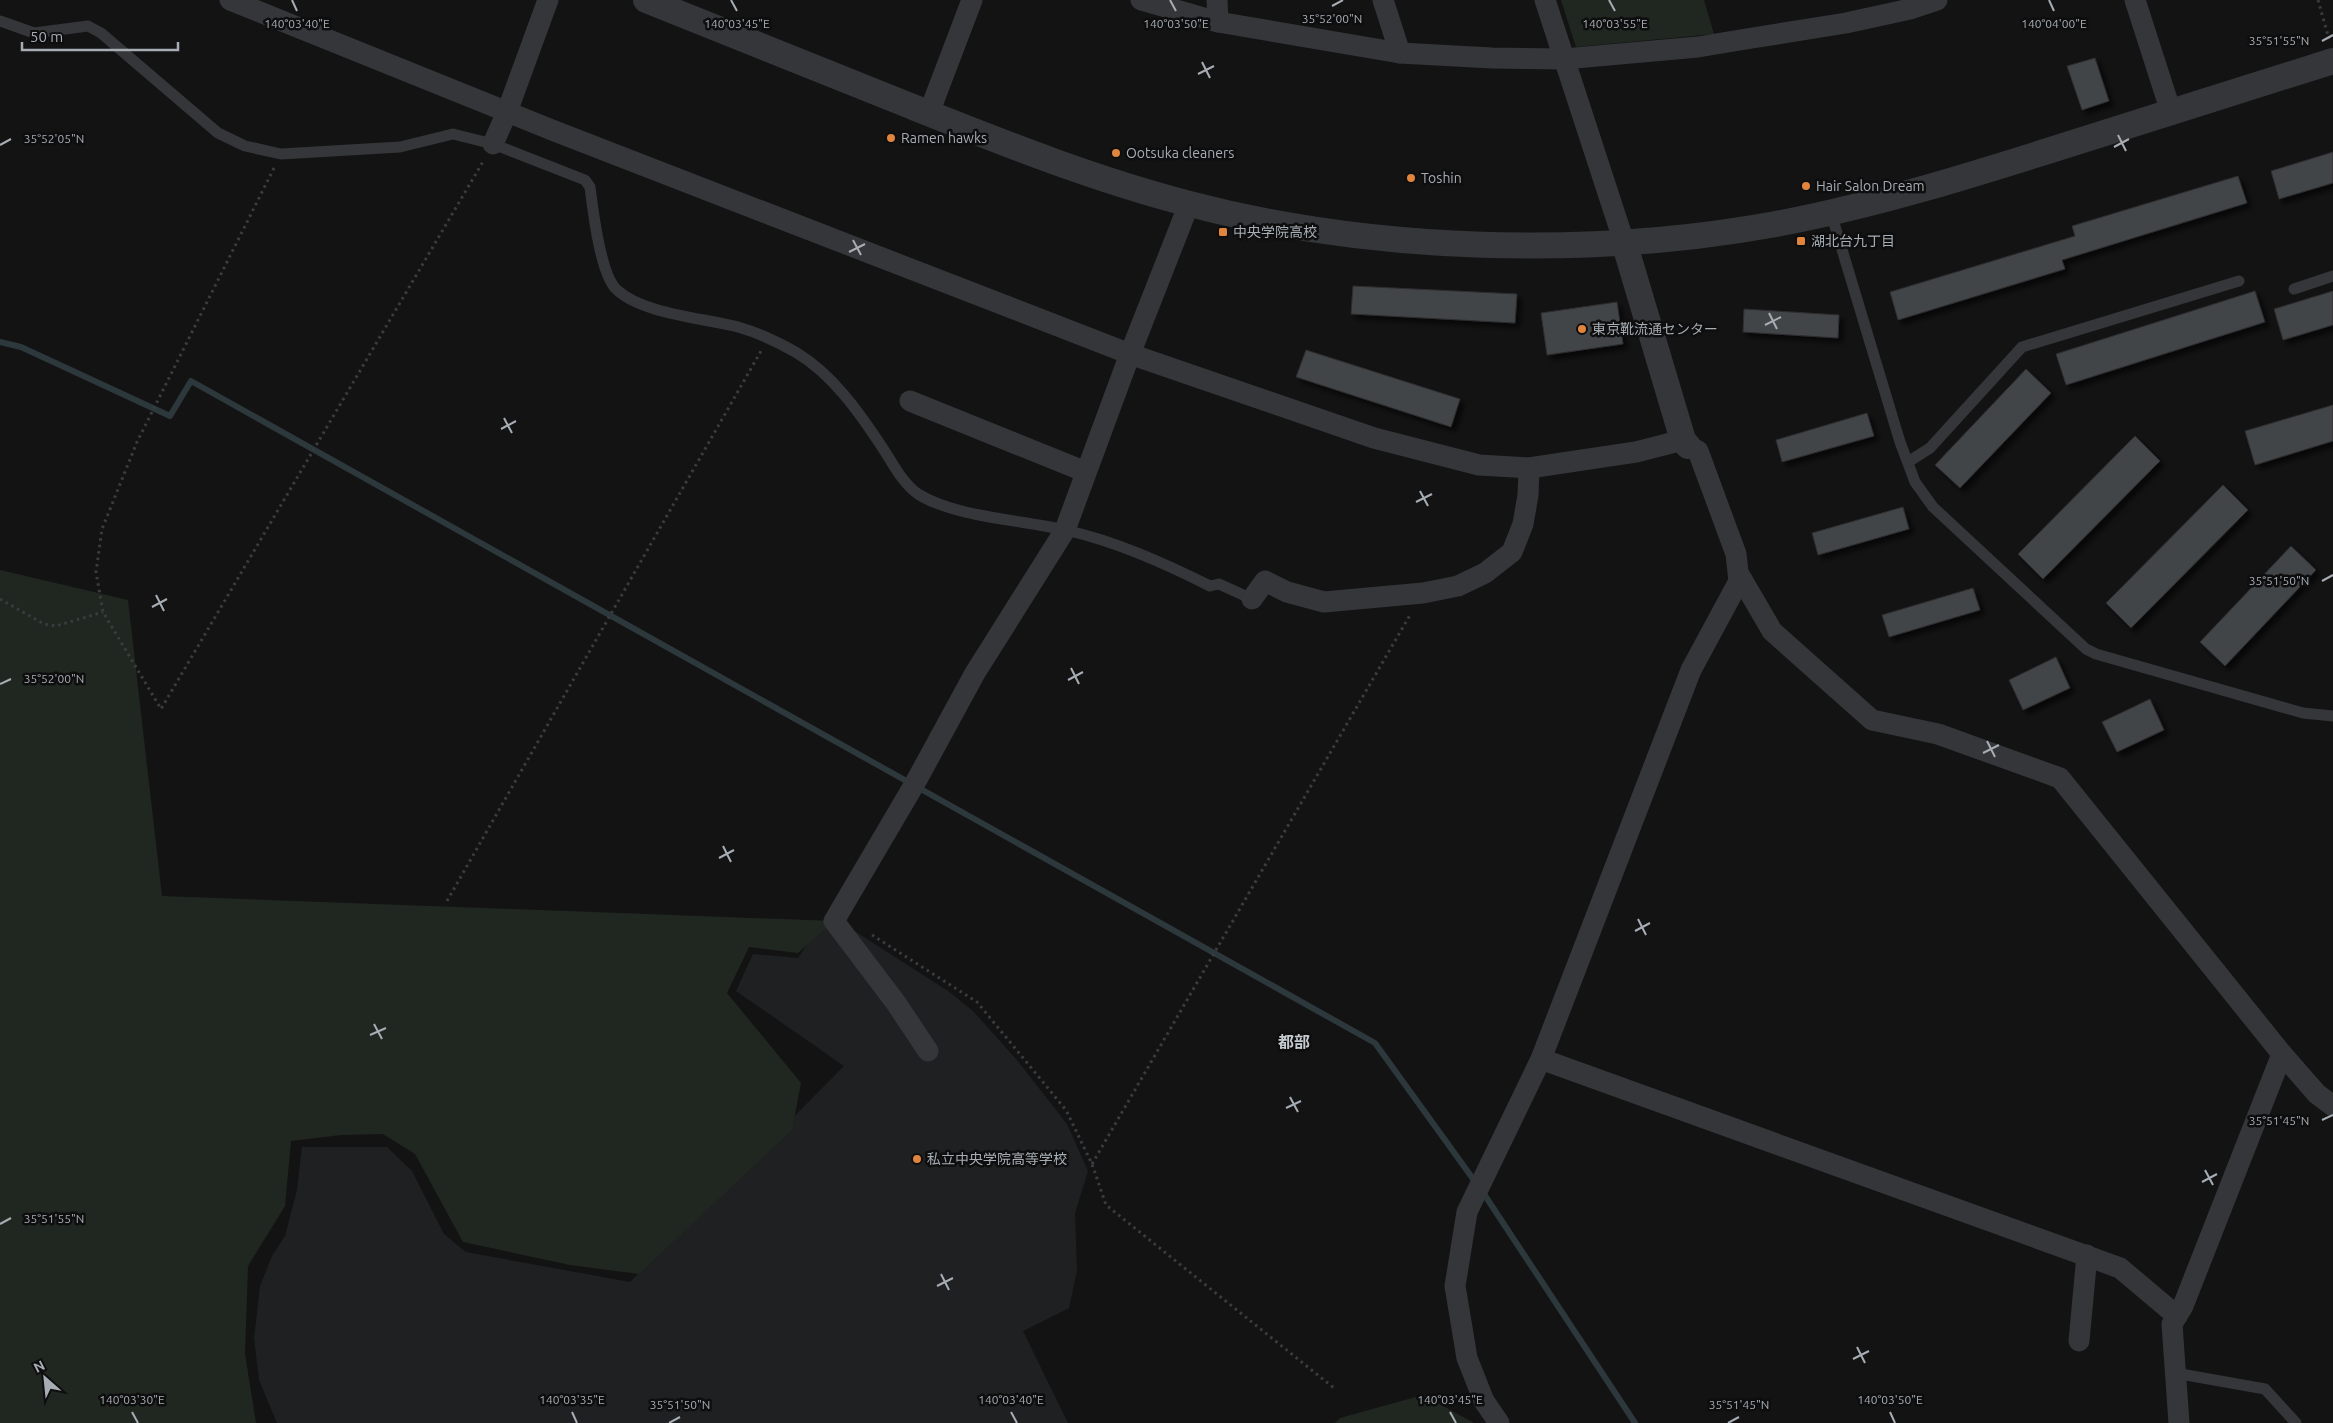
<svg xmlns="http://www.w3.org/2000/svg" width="2333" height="1423" font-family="Ubuntu,'Noto Sans JP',sans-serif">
	<defs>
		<filter id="shadow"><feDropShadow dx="4.5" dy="4.5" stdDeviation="2.5" flood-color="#0009"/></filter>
	</defs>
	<rect width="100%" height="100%" fill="#131314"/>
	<polygon fill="#1f2021" points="828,914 948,991 973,1011 1017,1060 1067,1124 1088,1171 1075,1213 1077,1271 1069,1308 1023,1331 1068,1423 277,1423 259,1380 254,1338 260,1286 272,1256 285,1236 297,1190 302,1147 387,1147 412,1171 444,1234 466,1252 630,1282 844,1066 736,991 753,954 798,958"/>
	<g fill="#202720">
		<polygon points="1561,0 1704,0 1714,34 1576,47"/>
		<polygon points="0,570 128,600 162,896 834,921 798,953 749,947 727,993 801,1083 792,1130 639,1274 570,1265 463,1242 415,1154 383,1134 341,1135 291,1141 285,1206 248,1266 245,1354 256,1423 0,1423"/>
		<polygon points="1423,1395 1474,1423 1335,1423 1340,1418"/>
	</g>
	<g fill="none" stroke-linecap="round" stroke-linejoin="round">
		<g stroke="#2d383c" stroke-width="6">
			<polyline points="0,342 21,347 170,416 191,381 1375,1043 1476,1183"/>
			<polyline points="1482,1191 1635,1423"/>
		</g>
	</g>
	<g fill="#424447" stroke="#2d2e30" filter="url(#shadow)">
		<polygon points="2095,58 2109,101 2082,110 2067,66"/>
		<polygon points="2333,152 2333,183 2279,199 2271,171"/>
		<polygon points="2238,176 2247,203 2062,260 2065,269 1898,320 1890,292 2075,236 2072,226"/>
		<polygon points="1353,286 1517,294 1515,323 1351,314"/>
		<polygon points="2255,291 2265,322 2066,385 2056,354"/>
		<polygon points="2333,291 2333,325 2283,340 2274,309"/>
		<polygon points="1617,302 1623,344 1547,355 1541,313"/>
		<polygon points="1744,309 1839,315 1838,338 1743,332"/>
		<polygon points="1306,350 1460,399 1451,427 1296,377"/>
		<polygon points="2026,369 2051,393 1960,488 1935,465"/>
		<polygon points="2333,405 2333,441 2255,465 2245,431"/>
		<polygon points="1867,413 1874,436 1782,462 1776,440"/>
		<polygon points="2135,436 2160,461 2043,579 2018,554"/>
		<polygon points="2223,485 2248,510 2131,628 2106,603"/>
		<polygon points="1903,507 1909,529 1818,555 1812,533"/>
		<polygon points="2291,546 2316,570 2225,666 2200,642"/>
		<polygon points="1973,588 1980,610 1889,637 1882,615"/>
		<polygon points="2056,657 2070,688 2023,710 2009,680"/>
		<polygon points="2150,699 2164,730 2117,752 2102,722"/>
	</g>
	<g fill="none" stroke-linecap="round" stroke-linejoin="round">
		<g stroke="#3a3d40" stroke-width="3" stroke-dasharray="2.5 4" stroke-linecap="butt">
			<polyline points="2318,0 2329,39"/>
			<polyline points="274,168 137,442 102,529 96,572 103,612 161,709 484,160"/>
			<polyline points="0,599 44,624 56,626 103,612"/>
			<polyline points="447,901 761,351"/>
			<polyline points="872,935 977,1002 1066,1110 1092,1164 1106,1205 1334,1388"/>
			<polyline points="1092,1164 1410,615"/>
		</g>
		<g stroke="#343639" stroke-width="11">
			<path d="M 0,21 L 34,33 L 88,26 L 101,33 L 218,133 L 245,146 L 281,154 L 400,147 L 453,134 L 493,144 L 585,180 L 590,187 C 593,210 600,275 617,290 C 643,314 704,318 738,327 C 759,333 778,342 797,353 C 832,374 859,412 882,447 C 892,462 902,483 918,494 C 954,517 1023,520 1065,530 C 1115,541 1164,563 1210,586 L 1219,584 L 1252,599"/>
			<polyline points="1831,213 1900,442 1915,482 1933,507 2086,649 2096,654 2303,713 2333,716"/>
			<polyline points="2294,289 2333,276"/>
			<polyline points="1908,462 1930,448 2022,347 2239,281"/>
			<polyline points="2175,1373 2265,1389 2296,1423"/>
		</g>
		<g stroke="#343639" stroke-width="21">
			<polyline points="230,0 552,130 1130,354 1374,438 1479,465 1529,468 1636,452 1683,440"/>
			<polyline points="1141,0 1218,22 1400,53 1492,58 1564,59 1698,47 1746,39 1846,23 1910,9 1937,0"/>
			<polyline points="1217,0 1218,22"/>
			<polyline points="1383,0 1400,53"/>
			<polyline points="1545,0 1624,242"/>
			<polyline points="2135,0 2171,112"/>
			<polyline points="929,113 972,0"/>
			<polyline points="493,144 507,112 548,0"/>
			<polyline points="910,401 1086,472"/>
			<polyline points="1740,576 1772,631 1872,720 1938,734 2060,778 2282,1054 2183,1306 2172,1324 2179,1423"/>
			<polyline points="1252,599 1265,581 1287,592 1324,602 1423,593 1458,586 1485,573 1512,552 1523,524 1528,495 1529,468"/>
			<polyline points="928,1051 896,1003 834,921 914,785 975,673 1065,530 1130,354 1189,204"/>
			<polyline points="2282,1054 2317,1094 2333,1106"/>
			<polyline points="1541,1059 2120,1268 2177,1316"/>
			<polyline points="2079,1341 2087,1255"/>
			<polyline points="1499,1423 1484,1401 1467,1358 1455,1286 1467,1212 1541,1059 1691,670 1739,581 1736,554 1698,451 1688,446"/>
		</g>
		<g stroke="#343639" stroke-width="26">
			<path d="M 646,0 C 734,35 821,70 908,105 C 1001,142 1093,179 1190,204 C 1372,252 1590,258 1776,224 C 1877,205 1975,174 2073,143 C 2160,116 2246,88 2333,61"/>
			<polyline points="1624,242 1683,440 1688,446"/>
		</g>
	</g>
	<path fill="none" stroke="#a6adb4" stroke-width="2" d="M 292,0 L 297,11M 731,0 L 737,11M 1170,0 L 1176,11M 1609,0 L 1615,11M 2049,0 L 2054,11M 1332,6 L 1343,0M 2322,41 L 2333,35M 1202,62 L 1210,78M 1198,74 L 1214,66M 2118,135 L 2126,151M 0,145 L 11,139M 2114,147 L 2129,139M 853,240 L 861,255M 849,252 L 865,244M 1769,313 L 1777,329M 1765,325 L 1781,317M 504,418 L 512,433M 501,429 L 516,421M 1420,491 L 1428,506M 1416,502 L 1432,494M 2322,581 L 2333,575M 156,595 L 164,611M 152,607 L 167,599M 1071,668 L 1079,684M 1068,680 L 1083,672M 0,684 L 11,679M 1987,741 L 1995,757M 1983,753 L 1999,745M 723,846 L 731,862M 719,858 L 734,850M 1638,919 L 1646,935M 1635,931 L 1650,923M 374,1024 L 382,1039M 370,1035 L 386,1028M 1290,1097 L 1298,1112M 1286,1108 L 1301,1101M 2322,1120 L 2333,1115M 2205,1170 L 2213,1185M 2202,1182 L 2217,1174M 0,1224 L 11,1218M 941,1274 L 949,1290M 937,1286 L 953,1278M 1857,1347 L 1865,1363M 1853,1359 L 1869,1351M 132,1412 L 138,1423M 572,1412 L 577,1423M 1011,1412 L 1017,1423M 1450,1412 L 1456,1423M 1890,1412 L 1895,1423M 669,1423 L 680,1417M 1728,1423 L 1739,1417"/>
	<g fill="#e1853e" stroke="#0e0e0f" stroke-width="2">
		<circle cx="891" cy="138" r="5"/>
		<circle cx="1116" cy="153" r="5"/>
		<circle cx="1411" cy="178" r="5"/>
		<circle cx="1806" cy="186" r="5"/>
		<rect x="1218" y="227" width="10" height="10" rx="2.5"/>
		<rect x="1796" y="236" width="10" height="10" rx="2.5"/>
		<circle cx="1582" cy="329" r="5"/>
		<circle cx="917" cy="1159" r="5"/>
	</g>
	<g text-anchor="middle" stroke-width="5" stroke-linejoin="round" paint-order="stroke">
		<g font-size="14" fill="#a6adb4" stroke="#0e0e0f" text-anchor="start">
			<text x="901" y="143">Ramen hawks</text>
			<text x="1126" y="158">Ootsuka cleaners</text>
			<text x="1421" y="183">Toshin</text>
			<text x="1816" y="191">Hair Salon Dream</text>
			<text x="1233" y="237">中央学院高校</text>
			<text x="1811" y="246">湖北台九丁目</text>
			<text x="1592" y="334">東京靴流通センター</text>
			<text x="927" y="1164">私立中央学院高等学校</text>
		</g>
		<g font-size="16" font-weight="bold" fill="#c6cbd0" stroke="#0e0e0f">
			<text x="1294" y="1048">都部</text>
		</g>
	</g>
	<g font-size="12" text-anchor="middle" fill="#a6adb4" stroke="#0e0e0f" stroke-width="5" stroke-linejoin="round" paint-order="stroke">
		<text x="1332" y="23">35°52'00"N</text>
		<text x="297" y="28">140°03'40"E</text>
		<text x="737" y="28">140°03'45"E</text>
		<text x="1176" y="28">140°03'50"E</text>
		<text x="1615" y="28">140°03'55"E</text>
		<text x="2054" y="28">140°04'00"E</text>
		<text x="2279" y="45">35°51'55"N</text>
		<text x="54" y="143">35°52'05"N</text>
		<text x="2279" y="585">35°51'50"N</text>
		<text x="54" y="683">35°52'00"N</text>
		<text x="2279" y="1125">35°51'45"N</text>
		<text x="54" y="1223">35°51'55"N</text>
		<text x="132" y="1404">140°03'30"E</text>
		<text x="572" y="1404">140°03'35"E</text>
		<text x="1011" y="1404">140°03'40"E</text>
		<text x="1450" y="1404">140°03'45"E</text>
		<text x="1890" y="1404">140°03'50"E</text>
		<text x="680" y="1409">35°51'50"N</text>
		<text x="1739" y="1409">35°51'45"N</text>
	</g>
	<g transform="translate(45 1378) rotate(333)" stroke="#0e0e0f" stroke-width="4" paint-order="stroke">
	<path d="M0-4L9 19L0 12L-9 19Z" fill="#a6adb4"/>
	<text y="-8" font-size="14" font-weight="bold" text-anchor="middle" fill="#a6adb4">N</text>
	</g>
	<path d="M22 42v8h156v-8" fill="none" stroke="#a6adb4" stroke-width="2.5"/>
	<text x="30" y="42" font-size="15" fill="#a6adb4" stroke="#0e0e0f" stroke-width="4" paint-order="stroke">50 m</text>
</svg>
